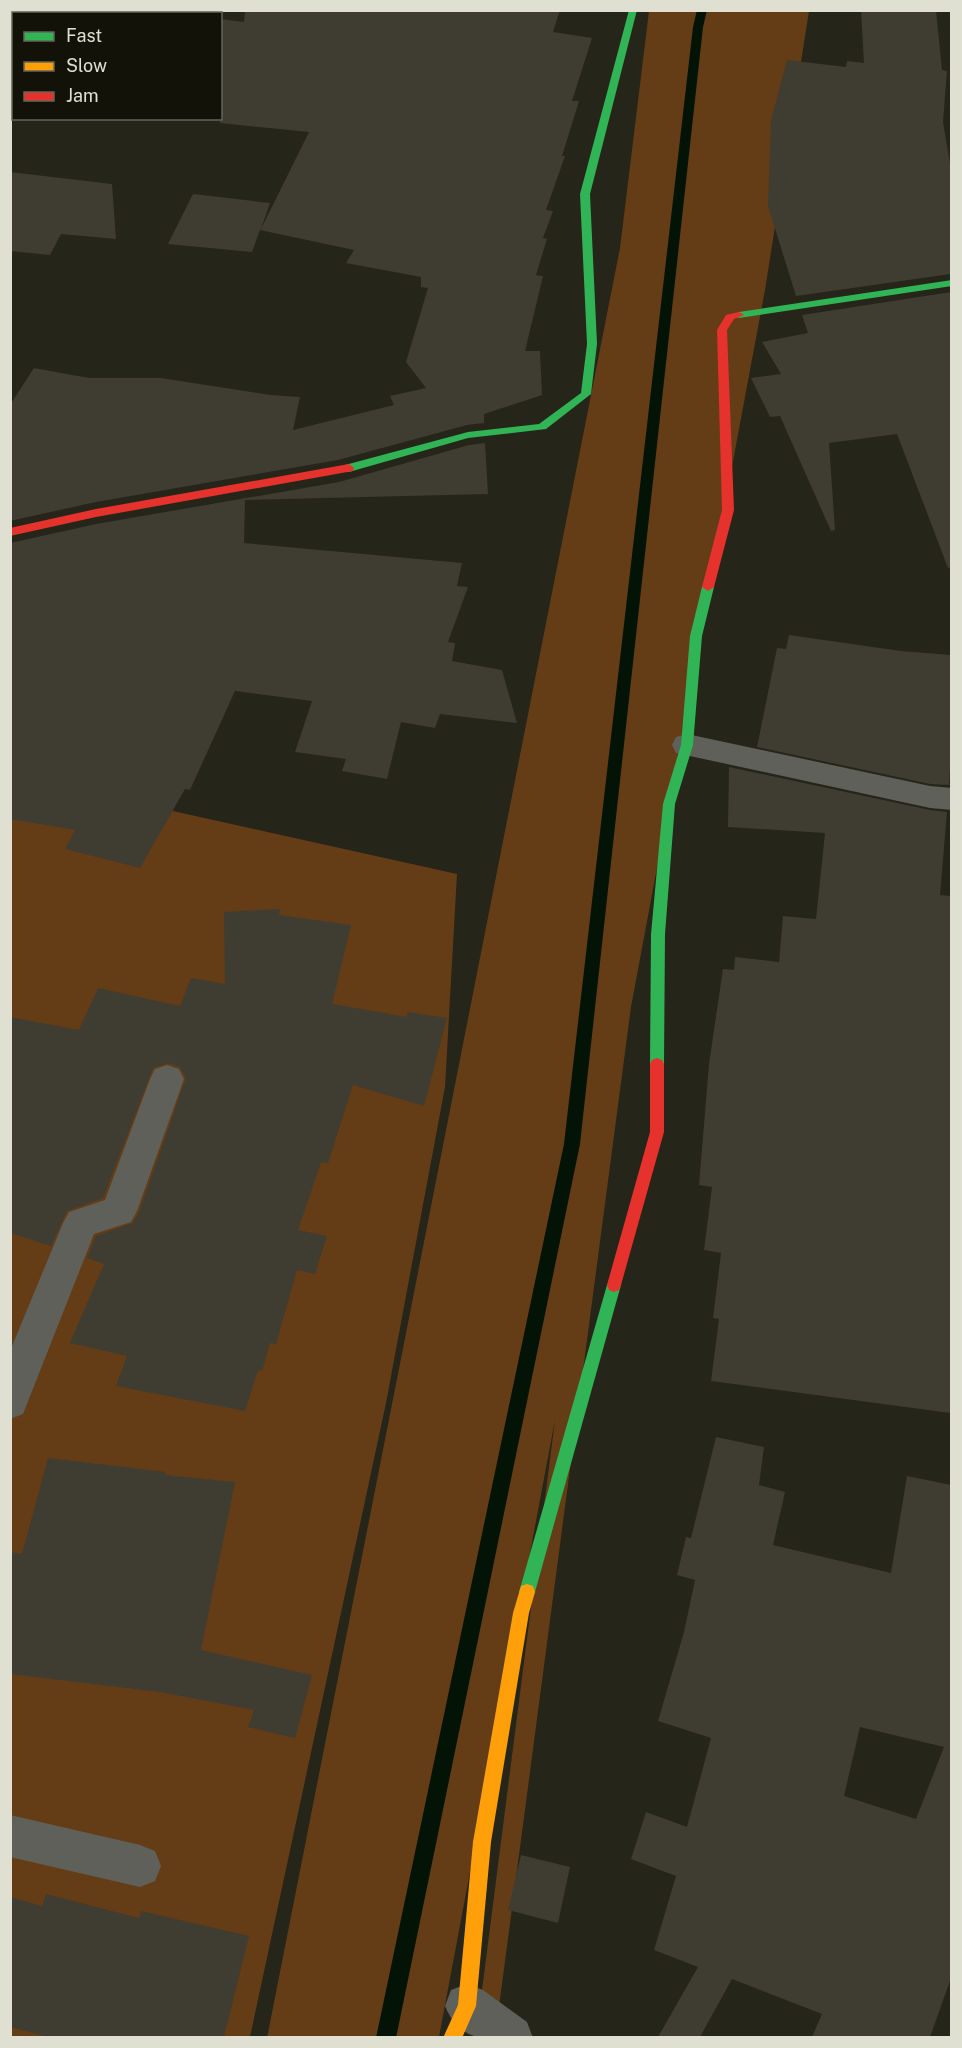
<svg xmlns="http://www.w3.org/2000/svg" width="962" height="2048" font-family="'Public Sans',sans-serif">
	<rect width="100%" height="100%" fill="#262519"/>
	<g fill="#643d16">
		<polygon points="649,11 809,11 765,290 631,1007 495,2037 476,2037 555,1420 439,2037 267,2038 620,248"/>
		<polygon points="11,775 457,874 445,1087 386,1403 250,2037 11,2038"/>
	</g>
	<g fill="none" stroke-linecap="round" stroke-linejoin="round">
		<polygon fill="#031406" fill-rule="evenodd" points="697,10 707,10 703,27 580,1144 396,2038 376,2038 564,1144 693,27"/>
	</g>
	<g fill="#3f3c32" fill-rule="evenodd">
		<polygon points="245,10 560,10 553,32 592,38 572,101 579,101 562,156 565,156 546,210 553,211 543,238 547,239 536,275 543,276 525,351 540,351 542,395 484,414 484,423 467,425 338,460 96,502 10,521 10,405 34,368 89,378 161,378 270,395 300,397 293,430 394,405 390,396 426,388 406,362 428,288 421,287 421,277 346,263 354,250 260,230 252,252 168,244 193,194 270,203 261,229 309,132 220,123 220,19 244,22"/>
		<polygon points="861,10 936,10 942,70 947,71 943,122 951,169 951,274 796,296 768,206 771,120 787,60 846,67 847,61 864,63"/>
		<polygon points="10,172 112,184 116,239 61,234 50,255 10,251"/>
		<polygon points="951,292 951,567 948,568 897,434 829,443 835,530 831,531 780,416 770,417 751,378 781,374 762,342 808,333 802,315"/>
		<polygon points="485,443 488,494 245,500 244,543 462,563 457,586 468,587 448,642 455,643 452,661 502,670 517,723 440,714 435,728 401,722 387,779 342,771 346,759 295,752 312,701 235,691 190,790 185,789 140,868 65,849 75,830 10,819 10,543 96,524 339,482 469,445"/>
		<polygon points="789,635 901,651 951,655 951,751 949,785 930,784 757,747 777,648 786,649"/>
		<polygon points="729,767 930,810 947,812 940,895 951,896 950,1413 711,1381 719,1319 713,1318 721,1253 704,1250 712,1187 699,1185 709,1064 723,969 734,970 735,957 779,962 783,916 816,919 825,833 728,827"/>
		<polygon points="280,909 279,915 351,925 332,1004 407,1017 407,1012 447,1018 424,1106 353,1085 328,1163 321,1162 298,1230 327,1236 315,1274 297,1270 276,1344 270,1343 262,1371 258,1370 245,1411 116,1386 127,1356 70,1343 104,1264 87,1258 96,1236 133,1223 139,1212 186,1078 180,1067 168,1063 153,1068 103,1198 67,1211 51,1246 10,1233 10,1017 79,1030 98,988 180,1006 191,978 225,984 224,912"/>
		<path d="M 716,1437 L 764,1447 L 759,1485 L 785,1492 L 773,1545 L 891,1573 L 907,1476 L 951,1485 L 951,1978 L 930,2037 L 812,2037 L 822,2014 L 732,1979 L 700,2037 L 658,2037 L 698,1967 L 654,1950 L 676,1876 L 631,1859 L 646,1812 L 687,1827 L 711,1738 L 658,1721 L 684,1632 L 695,1580 L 677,1575 L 686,1537 L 691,1538 ZM 860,1727 L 944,1747 L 916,1819 L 844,1796 Z"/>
		<polygon points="48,1458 166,1472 165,1475 235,1482 201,1650 312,1675 295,1738 248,1727 254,1710 160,1692 10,1674 10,1552 22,1554"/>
		<polygon points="521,1855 570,1867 558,1923 508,1910"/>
		<polygon points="46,1894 139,1918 141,1911 249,1936 224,2037 48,2037 10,2027 10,1897 42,1906"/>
	</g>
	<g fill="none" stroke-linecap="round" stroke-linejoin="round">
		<g fill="#5f605a" fill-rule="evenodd">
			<polygon points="687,734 930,786 952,788 952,810 930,808 676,753 672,745 676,737"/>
			<polygon points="167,1065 179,1069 184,1079 137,1211 131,1222 94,1234 23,1414 10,1419 10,1351 63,1223 69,1212 105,1200 150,1079 155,1069"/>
			<polygon points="10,1815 140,1845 155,1851 161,1866 155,1881 140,1887 10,1857"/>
			<path d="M 467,1984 L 483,1990 L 527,2022 L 533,2038 C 495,2038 462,2048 445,2006 L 451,1990 Z"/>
		</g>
		<g fill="#30b455" fill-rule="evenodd">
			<polygon points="629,10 637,10 590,194 597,344 591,394 546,429 468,438 349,472 345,471 345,465 468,432 539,424 581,393 587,344 580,194"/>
			<polygon points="952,280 952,286 739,318 734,315 739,312"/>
			<polygon points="708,583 714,587 702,636 693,745 675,804 665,934 664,1064 662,1068 652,1068 650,1064 651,934 663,804 681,745 690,636 702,587"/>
			<polygon points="614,1278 619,1280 621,1285 535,1592 533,1598 527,1600 521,1598 519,1592 607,1285 609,1280"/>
		</g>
		<polygon fill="#ff9f0a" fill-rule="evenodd" points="527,1584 533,1586 535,1592 529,1613 491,1842 476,2006 462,2038 443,2038 458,2005 473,1842 513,1613 521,1586"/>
		<g fill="#e5322d" fill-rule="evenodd">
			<polygon points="739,312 744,315 734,319 727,330 734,510 714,587 708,591 702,587 722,510 717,330 726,315"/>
			<polygon points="349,464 354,468 353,471 96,517 10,536 10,528 96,509"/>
			<polygon points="657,1058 662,1060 664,1064 664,1132 621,1285 619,1290 614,1292 609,1290 607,1285 650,1132 650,1064 652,1060"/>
		</g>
	</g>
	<rect width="962" height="2048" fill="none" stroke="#e0e0d2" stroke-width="24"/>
	<rect x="12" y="12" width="210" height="108" fill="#131208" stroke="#656459" stroke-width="1.5"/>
	<rect x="24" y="32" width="30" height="9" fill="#30b455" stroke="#656459" stroke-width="1.5"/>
	<text x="66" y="42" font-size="18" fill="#e0e0d2">Fast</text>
	<rect x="24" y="62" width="30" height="9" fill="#ff9f0a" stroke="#656459" stroke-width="1.5"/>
	<text x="66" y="72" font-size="18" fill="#e0e0d2">Slow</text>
	<rect x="24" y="92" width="30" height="9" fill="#e5322d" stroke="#656459" stroke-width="1.5"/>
	<text x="66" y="102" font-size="18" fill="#e0e0d2">Jam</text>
</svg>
